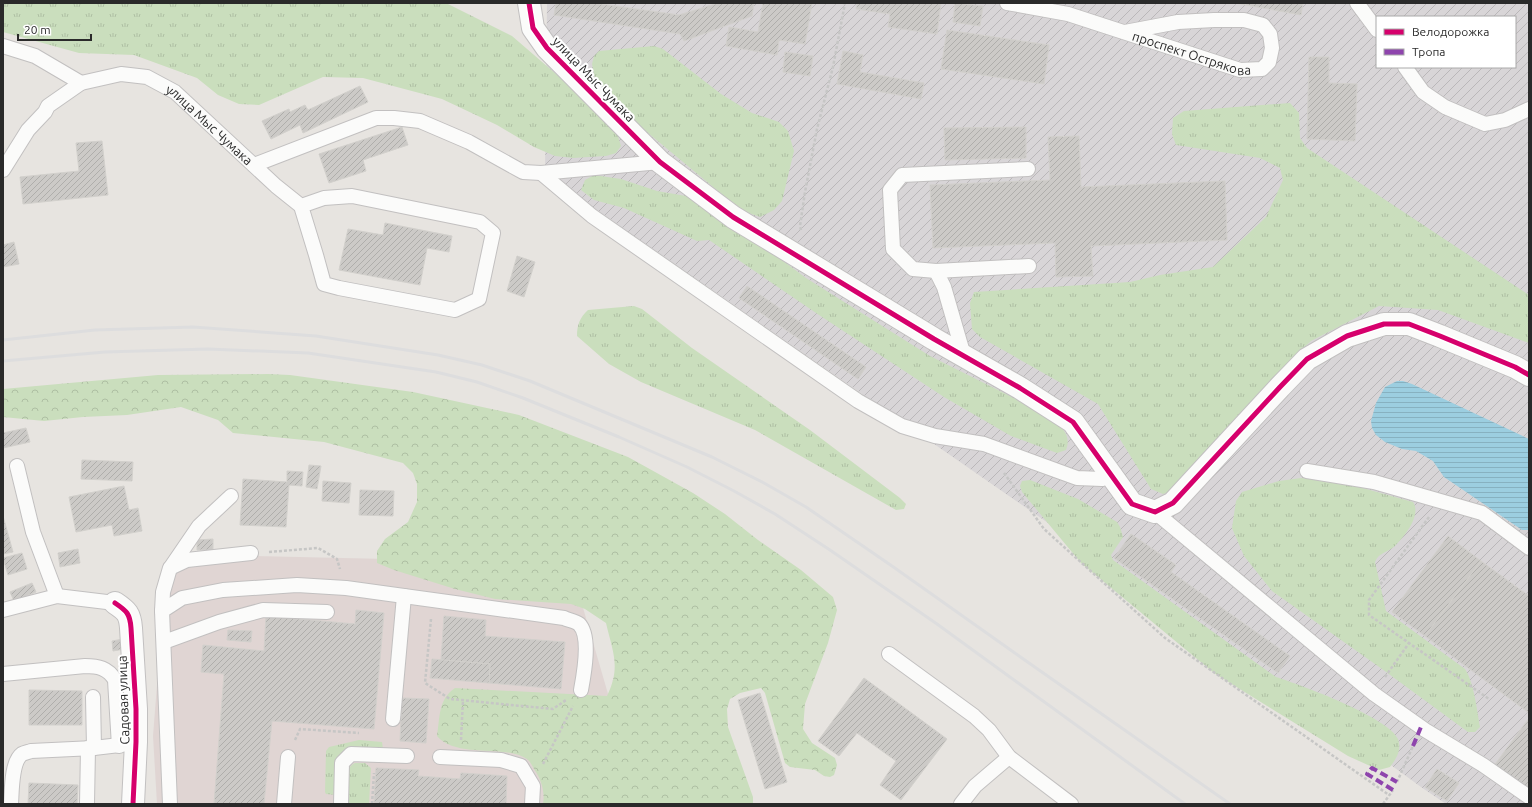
<svg xmlns="http://www.w3.org/2000/svg" width="1532" height="807" font-family="Ubuntu,sans-serif">
	<defs>
		<pattern id="industrial-furrows" width="10" height="10" patternUnits="userSpaceOnUse"><rect width="10" height="10" fill="#d8d5d7"/><path d="M-1 1l2-2M0 10L10 0M9 11l2-2" fill="none" stroke="#bab7b9"/></pattern>
		<pattern id="grass-tufts" width="24" height="20" patternUnits="userSpaceOnUse"><rect width="24" height="20" fill="#cadebd"/><path d="M3 7l-1-3M5 7V3M7 7l1-3M15 17l-1-3M17 17v-4M19 17l1-3" fill="none" stroke="#aebfa3"/></pattern>
		<pattern id="forest-crowns" width="20" height="18" patternUnits="userSpaceOnUse"><rect width="20" height="18" fill="#cadebd"/><path d="M2 6a3 3 0 1 1 6 0M12 15a3 3 0 1 1 6 0" fill="none" stroke="#aebfa3"/></pattern>
		<pattern id="water-rules" width="6" height="5" patternUnits="userSpaceOnUse"><rect width="6" height="5" fill="#9ccee0"/><path d="M0 2.5h6" fill="none" stroke="#87b1c0"/></pattern>
		<pattern id="building-hatch" width="6" height="6" patternUnits="userSpaceOnUse"><rect width="6" height="6" fill="#cccac7"/><path d="M-1 1l2-2M0 6l6-6M5 7l2-2" fill="none" stroke="#afaeab"/></pattern>
	</defs>
	<rect width="100%" height="100%" fill="#e7e4e0"/>
	<path fill="url(#industrial-furrows)" fill-rule="evenodd" d="M 547,3 L 1529,3 L 1529,804 L 1446,804 L 1421,787 L 1273,679 L 591,206 L 545,170 ZM 1377,17 L 1515,17 L 1515,67 L 1377,67 Z"/>
	<polygon fill="#e0d5d3" points="253,556 570,563 640,804 157,804 153,736 161,634 169,570"/>
	<g fill="url(#grass-tufts)">
		<polygon points="3,3 446,3 512,36 563,80 616,130 621,146 616,153 606,156 573,158 555,156 534,147 497,125 442,99 363,78 323,77 259,105 239,104 218,95 197,78 134,55 79,53 3,32"/>
		<polygon points="654,46 663,49 721,94 752,113 779,122 788,131 794,151 782,201 774,210 760,217 746,212 724,196 624,113 595,79 592,64 594,56 599,51"/>
		<polygon points="1290,103 1299,113 1300,138 1307,148 1529,295 1529,343 1438,310 1379,306 1311,341 1272,378 1193,477 1182,489 1163,494 1151,489 1098,404 980,337 972,329 970,303 974,292 1130,282 1160,275 1213,267 1266,217 1283,180 1280,168 1260,158 1176,145 1172,134 1173,118 1184,111"/>
		<path d="M 594,175 L 621,179 L 657,191 L 686,196 L 707,204 L 806,278 L 930,356 L 1052,417 C 1061,427 1072,435 1066,450 L 1057,453 L 1011,436 L 944,397 L 819,315 L 709,240 L 697,241 L 624,208 L 594,200 L 581,190 L 585,180 Z"/>
		<path d="M 634,306 L 642,309 L 692,348 L 810,430 L 900,498 L 906,504 L 904,509 L 896,510 L 755,430 L 641,382 L 609,364 L 577,336 C 577,325 580,317 588,310 Z"/>
		<path d="M 1301,478 L 1341,482 L 1413,502 C 1422,515 1404,537 1395,546 C 1387,553 1379,552 1375,562 L 1386,611 L 1465,669 C 1474,683 1477,710 1480,727 L 1475,732 L 1468,732 L 1382,669 L 1272,591 L 1244,556 L 1232,528 L 1236,501 L 1242,492 L 1279,481 Z"/>
		<path d="M 1030,480 L 1078,499 L 1117,522 L 1120,527 L 1123,537 L 1111,555 L 1113,560 L 1276,677 C 1301,685 1388,717 1398,739 C 1402,750 1396,759 1390,767 L 1379,770 L 1348,756 L 1214,673 L 1081,563 L 1022,492 L 1020,486 L 1022,481 Z"/>
		<polygon points="359,740 382,742 383,749 351,751 336,795 326,794 325,792 326,751 329,747"/>
		<path d="M 355,763 L 365,763 L 371,768 L 369,804 L 346,804 C 346,791 342,769 355,763 Z"/>
	</g>
	<path fill="url(#forest-crowns)" d="M 268,374 L 290,375 L 413,392 L 519,415 L 628,457 L 693,493 L 725,514 L 758,540 L 801,570 L 833,597 L 837,610 L 828,643 L 805,704 L 803,729 L 812,743 L 835,758 L 837,765 L 834,775 L 830,777 L 824,776 L 815,770 L 790,767 L 785,763 L 765,693 L 761,688 L 740,693 L 730,699 L 727,709 L 728,727 L 753,797 L 753,804 L 543,804 C 545,793 542,782 536,772 C 533,768 531,762 527,759 C 505,744 457,759 437,736 C 440,718 438,699 455,688 L 607,696 C 621,667 613,653 606,623 L 585,609 L 571,604 L 495,599 L 455,589 L 394,570 L 377,563 L 377,551 L 385,539 L 408,522 L 417,502 L 417,484 L 413,473 L 403,463 L 324,442 L 233,433 L 218,420 L 181,407 L 127,415 L 83,417 L 44,421 L 3,417 L 3,389 L 158,375 Z"/>
	<polygon fill="url(#water-rules)" points="1397,381 1403,381 1412,384 1529,439 1529,530 1522,530 1444,477 1433,461 1416,451 1402,449 1385,442 1376,435 1372,428 1371,421 1376,403 1385,387"/>
	<g fill="url(#building-hatch)" stroke="#d2d0cc">
		<polygon points="556,3 594,3 679,15 718,3 754,3 752,16 684,41 680,34 554,15"/>
		<polygon points="763,3 812,3 805,44 779,40 777,55 726,46 729,27 758,32"/>
		<polygon points="857,3 941,3 937,34 888,27 890,14 856,9"/>
		<polygon points="955,3 983,6 980,26 953,22"/>
		<polygon points="1235,3 1303,3 1301,15"/>
		<polygon points="947,30 1049,45 1044,84 941,69"/>
		<polygon points="843,51 863,55 860,72 924,83 921,99 837,84"/>
		<polygon points="785,52 813,56 810,76 783,72"/>
		<polygon points="1309,57 1329,57 1329,83 1357,84 1355,141 1307,139"/>
		<polygon points="360,86 368,102 303,133 300,125 271,139 262,121 289,109 290,112 305,105 308,110"/>
		<polygon points="402,127 408,145 363,160 366,171 329,183 319,154"/>
		<polygon points="1026,127 1026,158 945,160 944,128"/>
		<polygon points="1079,136 1081,187 1225,181 1227,240 1091,246 1093,276 1056,277 1055,243 933,248 930,185 1050,180 1048,137"/>
		<polygon points="102,141 108,195 23,204 20,177 79,171 76,143"/>
		<polygon points="385,223 452,236 449,252 427,248 420,285 339,270 348,229 383,235"/>
		<polygon points="14,242 19,264 3,267 3,245"/>
		<polygon points="517,256 535,262 524,297 507,291"/>
		<polygon points="747,286 866,367 858,379 739,298"/>
		<polygon points="26,428 30,442 3,448 3,433"/>
		<polygon points="82,460 133,462 132,481 81,479"/>
		<polygon points="309,465 321,466 317,489 306,487"/>
		<polygon points="287,471 303,472 302,486 289,485 286,527 240,525 243,479 287,482"/>
		<polygon points="323,481 351,483 349,503 322,501"/>
		<polygon points="124,486 129,510 138,508 142,531 114,536 112,525 76,532 69,497"/>
		<polygon points="360,490 394,491 393,516 359,515"/>
		<polygon points="3,516 13,552 3,554"/>
		<polygon points="1131,534 1176,565 1171,572 1290,656 1278,673 1114,558"/>
		<polygon points="1448,536 1481,561 1425,636 1392,612"/>
		<polygon points="213,539 213,550 197,550 197,540"/>
		<polygon points="78,549 80,563 60,567 58,553"/>
		<polygon points="22,553 27,569 8,575 3,558"/>
		<polygon points="1481,561 1529,596 1529,713 1425,636"/>
		<polygon points="32,583 36,592 14,601 10,592"/>
		<polygon points="356,610 384,613 374,729 272,721 264,804 214,804 224,674 201,672 203,645 264,651 266,616 355,624"/>
		<polygon points="444,616 486,620 485,636 565,642 561,689 489,683 490,664 441,660"/>
		<polygon points="228,630 252,631 251,642 227,640"/>
		<polygon points="123,639 124,649 113,651 112,641"/>
		<polygon points="432,659 490,664 489,683 430,678"/>
		<polygon points="864,678 947,739 901,800 880,785 896,761 857,733 839,756 818,741"/>
		<polygon points="29,690 82,691 82,725 29,725"/>
		<polygon points="760,693 787,782 765,789 738,700"/>
		<polygon points="402,698 429,699 426,743 400,741"/>
		<polygon points="1529,718 1529,793 1493,767"/>
		<polygon points="376,768 419,770 418,776 460,779 461,773 507,776 506,804 374,804"/>
		<polygon points="1437,769 1459,783 1447,801 1425,787"/>
		<polygon points="29,783 78,785 77,804 28,804"/>
	</g>
	<g fill="none" stroke-linecap="round" stroke-linejoin="round">
		<defs>
			<g id="lane">
				<path id="s1" d="M 1007,3 L 1068,14 L 1240,70 L 1262,69 L 1269,62 L 1272,48 L 1270,34 L 1263,25 L 1244,20 L 1214,20 L 1178,22 L 1125,32"/>
				<polyline points="1357,3 1377,30"/>
				<polyline points="3,46 35,56 81,83"/>
				<polyline points="1405,67 1423,92 1445,107 1485,124 1505,120 1529,109"/>
				<polyline points="254,165 376,118 394,118 420,121 469,142 523,172 541,173 660,162"/>
				<path id="s2" d="M 3,170 L 28,130 L 45,112 L 48,106 L 81,83 L 121,74 L 147,77 L 175,92 L 276,186 L 301,206 L 324,198 L 352,196 L 480,222 L 493,233 L 479,299 L 455,310 L 339,288 L 324,284 L 316,255 L 301,206"/>
				<polyline points="541,173 592,216 858,401 902,426 935,436 984,444 1077,478 1102,479 1111,475"/>
				<polyline points="936,271 913,269 893,249 890,190 902,175 1028,169"/>
				<polyline points="964,356 944,287 936,271 1029,266"/>
				<polyline points="17,466 33,532 57,596"/>
				<polyline points="1307,471 1374,482 1482,513 1529,548"/>
				<polyline points="1155,512 1374,694 1425,730 1483,765 1529,797"/>
				<polyline points="171,567 199,526 231,496"/>
				<polyline points="3,610 57,596 115,603"/>
				<polyline points="162,611 163,592 170,568 187,560 251,553"/>
				<polyline points="164,642 219,622 263,610 327,612"/>
				<polyline points="889,654 974,716 989,730 1009,757 1071,804"/>
				<path d="M 3,674 L 85,666 C 98,666 108,668 115,680 L 119,746"/>
				<polyline points="93,697 94,748"/>
				<polyline points="393,719 404,596"/>
				<polyline points="440,757 501,760 521,766 533,786 532,804"/>
				<path d="M 11,804 C 12,792 11,762 22,754 C 24,753 28,752 31,751 L 94,748 L 128,744"/>
				<polyline points="87,804 88,748"/>
				<path d="M 170,804 L 162,611 L 182,598 L 223,590 L 297,585 L 346,588 L 564,618 C 568,620 575,621 579,624 C 591,636 584,674 581,690"/>
				<polyline points="284,804 288,757"/>
				<polyline points="341,804 342,763 351,754 407,756"/>
				<polyline points="961,804 975,786 1009,757"/>
			</g>
			<path id="street" d="M 115,603 C 127,611 130,614 131,628 L 136,709 L 136,742 L 133,804"/>
			<polyline id="secondary" points="529,3 533,28 547,48 660,162 733,217 934,339 1020,388 1073,422 1132,504 1155,512 1173,503 1280,387 1307,359 1347,336 1384,324 1409,324 1440,336 1515,367 1529,375"/>
		</defs>
		<use href="#lane" stroke="#c2c0c0" stroke-width="16"/>
		<use href="#street" stroke="#c2c0c0" stroke-width="24"/>
		<use href="#secondary" stroke="#c2c0c0" stroke-width="24"/>
		<g stroke="#c6c6c5" stroke-width="2.5" stroke-dasharray="3 2" stroke-linecap="butt">
			<polyline points="801,230 800,226 805,192 817,129 833,67 845,3"/>
			<polyline points="1004,473 1044,529 1165,638 1389,795"/>
			<polyline points="1429,517 1369,600 1369,615 1489,699"/>
			<polyline points="269,552 318,548 337,559 340,569"/>
			<polyline points="431,619 425,683 450,699 553,709 566,700"/>
			<polyline points="1385,677 1409,643"/>
			<polyline points="295,740 300,729 359,733"/>
			<polyline points="461,740 463,700"/>
			<polyline points="543,764 573,706"/>
			<polyline points="1397,782 1413,746"/>
			<polyline points="372,804 374,773"/>
			<polyline points="1383,804 1393,790"/>
		</g>
		<use href="#lane" stroke="#fbfbfa" stroke-width="14"/>
		<use href="#street" stroke="#fbfbfa" stroke-width="22"/>
		<use href="#secondary" stroke="#fbfbfa" stroke-width="22"/>
		<g stroke="#ddddde" stroke-width="3">
			<polyline points="3,340 95,330 193,327 316,336 438,355 482,365 530,381 712,457 764,483 806,507 892,566 1012,651 1230,804"/>
			<polyline points="3,361 105,352 208,349 308,353 436,372 477,382 523,398 619,437 687,467 734,491 775,514 830,550 937,624 1185,804"/>
		</g>
		<g stroke="#8e44ad" stroke-width="4" stroke-dasharray="8 4" stroke-linecap="butt">
			<polyline points="1413,746 1421,727"/>
			<polyline points="1393,790 1367,774 1372,768 1397,782"/>
		</g>
		<defs>
			<g id="cycleway">
				<polyline points="529,3 533,28 547,48 660,162 733,217 934,339 1020,388 1073,422 1132,504 1155,512 1173,503 1280,387 1307,359 1347,336 1384,324 1409,324 1440,336 1515,367 1529,375"/>
				<path d="M 115,603 C 127,611 130,614 131,628 L 136,709 L 136,742 L 133,804"/>
			</g>
		</defs>
		<use href="#cycleway" stroke="#fff" stroke-width="8"/>
		<use href="#cycleway" stroke="#d6006c" stroke-width="5"/>
	</g>
	<g text-anchor="middle" stroke-width="4" stroke-linejoin="round" paint-order="stroke">
		<g font-size="13" fill="#2a2a2a" stroke="#fff">
			<text dy="5" stroke="none"><textPath href="#s1" startOffset="192">проспект Острякова</textPath></text>
			<text transform="translate(594 79) rotate(46)" y="5">улица Мыс Чумака</text>
			<text dy="5" stroke="none"><textPath href="#s2" startOffset="265">улица Мыс Чумака</textPath></text>
			<text transform="translate(123 700) rotate(-92)" y="5">Садовая улица</text>
		</g>
	</g>
	<rect width="1532" height="807" fill="none" stroke="#2a2a2a" stroke-width="8"/>
	<rect x="1376" y="16" width="140" height="52" fill="#ffffff" stroke="#aaaaaa"/>
	<rect x="1384" y="29" width="20" height="6" fill="#d6006c" stroke="#aaaaaa"/>
	<text x="1412" y="36" font-size="12" fill="#2a2a2a">Велодорожка</text>
	<rect x="1384" y="49" width="20" height="6" fill="#8e44ad" stroke="#aaaaaa"/>
	<text x="1412" y="56" font-size="12" fill="#2a2a2a">Тропа</text>
	<path d="M18 34v6h73v-6" fill="none" stroke="#2a2a2a" stroke-width="2"/>
	<text x="24" y="34" font-size="12" fill="#2a2a2a" stroke="#ffffff" stroke-width="3" paint-order="stroke">20 m</text>
</svg>
